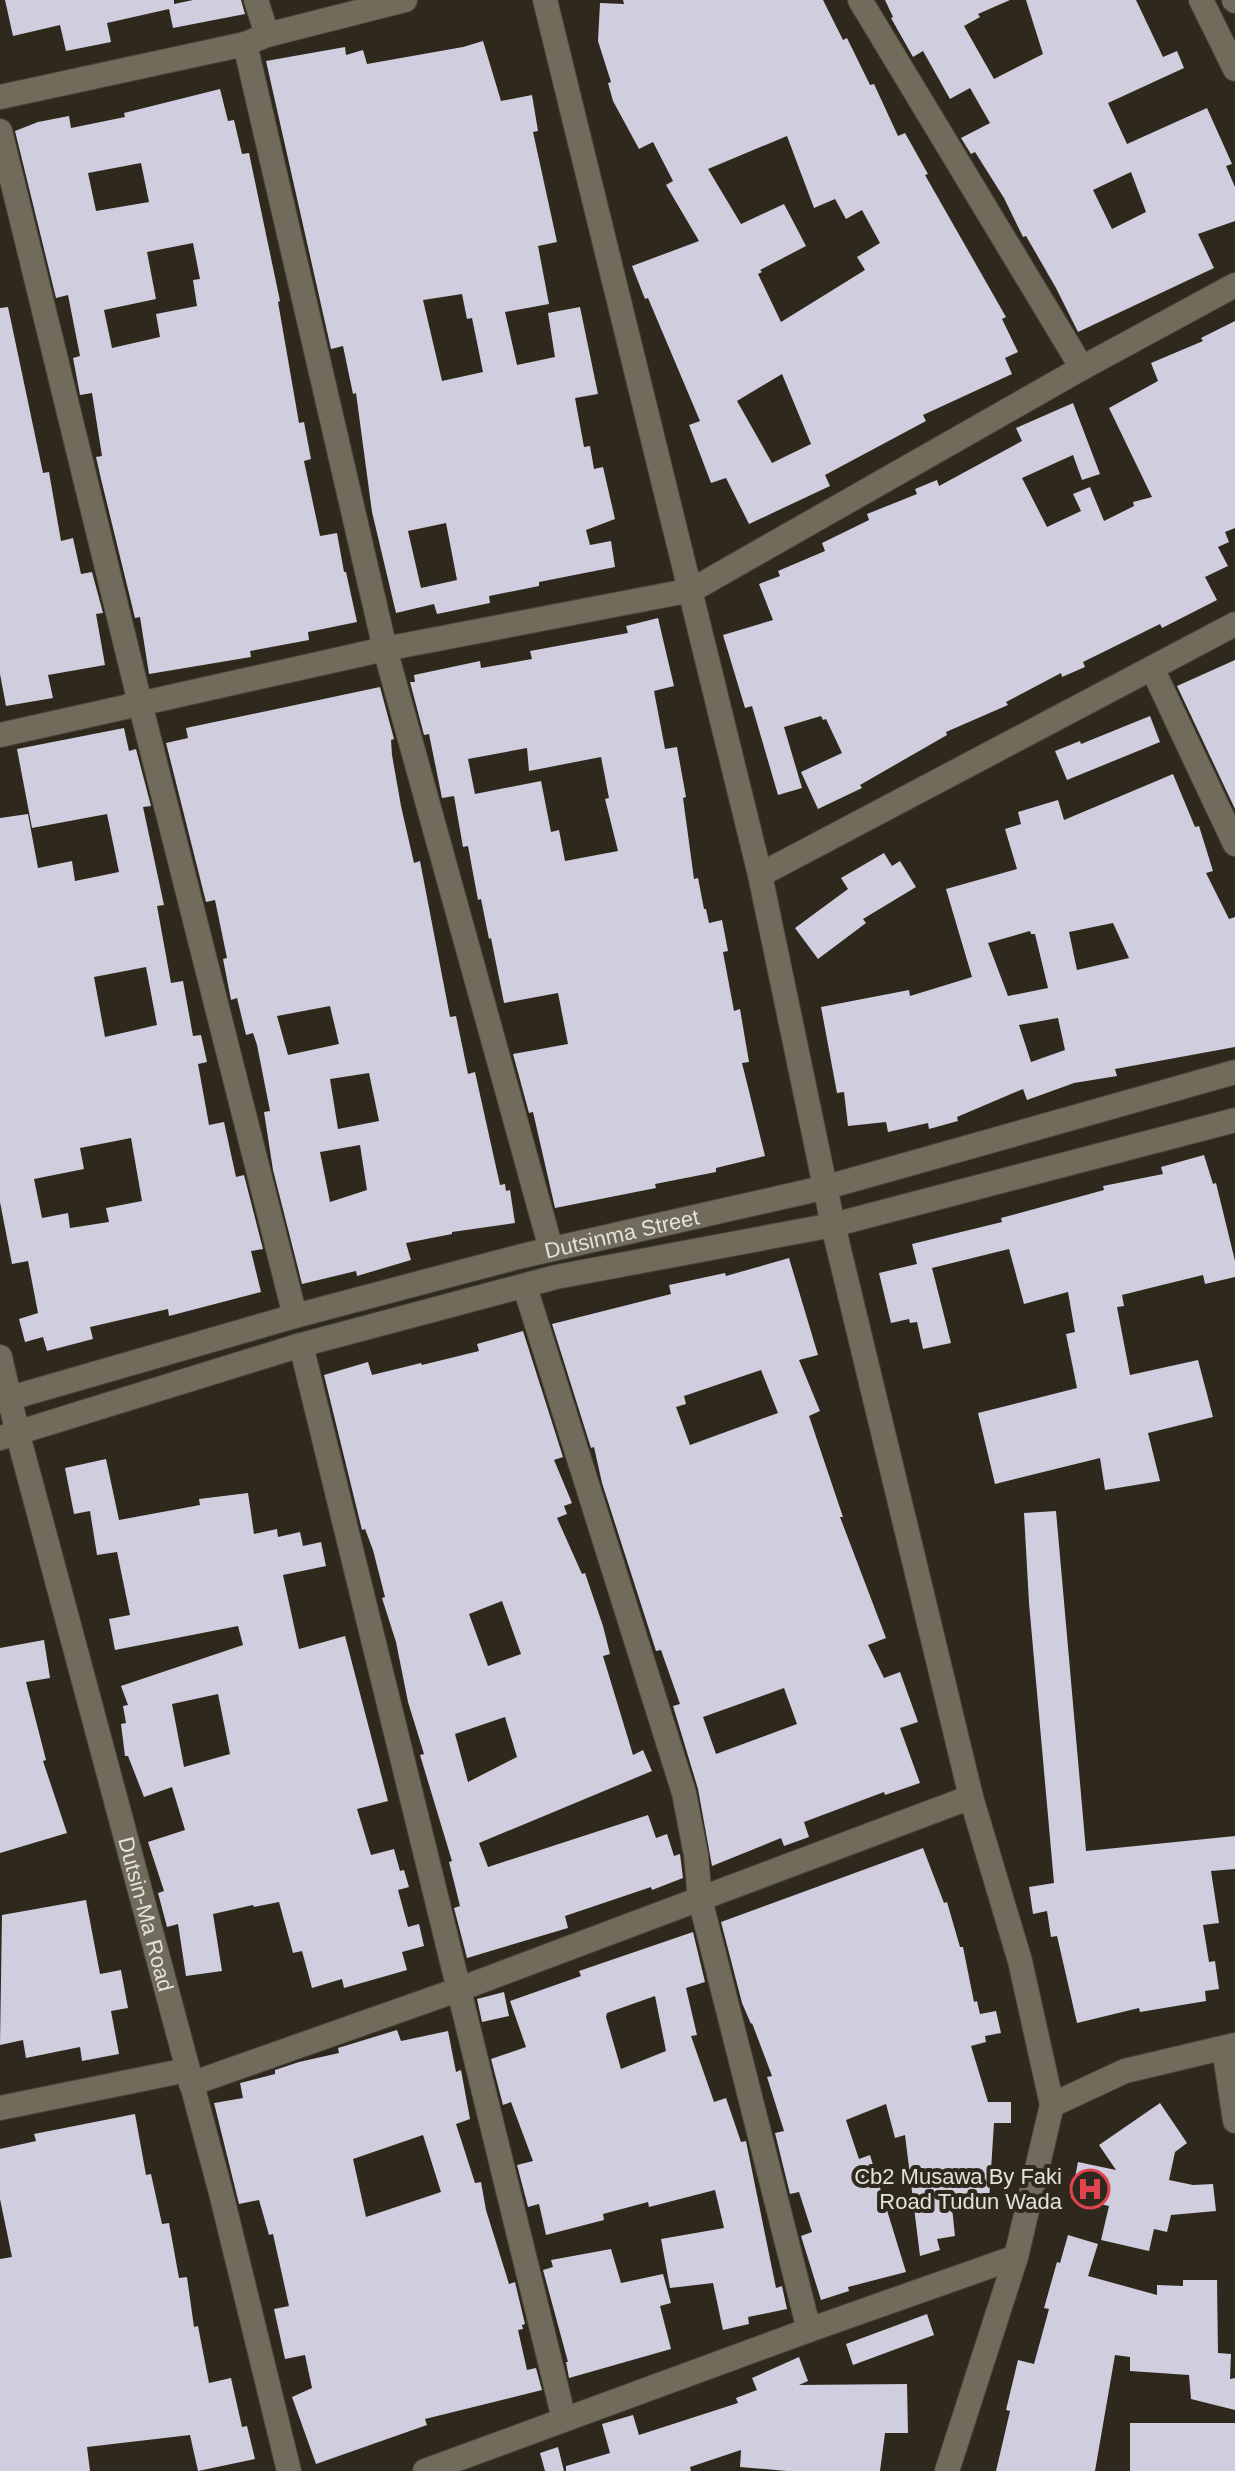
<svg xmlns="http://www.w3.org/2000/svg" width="1235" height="2471" font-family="Helvetica,sans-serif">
	<rect width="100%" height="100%" fill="#2e291c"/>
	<g fill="#d0cdde" fill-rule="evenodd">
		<polygon points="5,0 174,0 174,4 193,0 241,0 245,14 173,28 169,9 107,23 111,42 66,51 60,25 13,36"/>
		<path d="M 623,0 L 823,0 L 843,40 L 847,38 L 870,85 L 874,84 L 898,136 L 905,133 L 928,174 L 925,175 L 1006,317 L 1002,319 L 1018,352 L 1005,358 L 1012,374 L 923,415 L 926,421 L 825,475 L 830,486 L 749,524 L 726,478 L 711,483 L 689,425 L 700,421 L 648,298 L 645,299 L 632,266 L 699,241 L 666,185 L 673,181 L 653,142 L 639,149 L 613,101 L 608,83 L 611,82 L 598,41 L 600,3 L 624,4 ZM 787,136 L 814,208 L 835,199 L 846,219 L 862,210 L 880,243 L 857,257 L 865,270 L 781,322 L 758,274 L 762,272 L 760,270 L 806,246 L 784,204 L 741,224 L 708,169 ZM 782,374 L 811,444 L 772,463 L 737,401 Z"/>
		<path d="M 885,0 L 1010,0 L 978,14 L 980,17 L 964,26 L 994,79 L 1043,54 L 1026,0 L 1136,0 L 1163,57 L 1177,51 L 1184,68 L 1108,103 L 1127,144 L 1207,108 L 1232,164 L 1226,166 L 1235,187 L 1235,221 L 1198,234 L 1214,268 L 1078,332 L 1056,288 L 1026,236 L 1023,237 L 1004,198 L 975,152 L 971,154 L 961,138 L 990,123 L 970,88 L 950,99 L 923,51 L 913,57 L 891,18 L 893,17 ZM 1131,172 L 1146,212 L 1112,229 L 1093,190 Z"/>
		<path d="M 483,41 L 501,101 L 532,95 L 538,131 L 533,132 L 557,242 L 538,246 L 549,304 L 505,312 L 517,365 L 555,357 L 548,313 L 580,307 L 598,394 L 575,398 L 584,447 L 590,446 L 594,469 L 603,467 L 615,519 L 586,530 L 590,545 L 611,541 L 615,567 L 539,582 L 539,586 L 489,596 L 490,603 L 437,614 L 434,604 L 396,613 L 372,512 L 356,393 L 353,394 L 343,346 L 331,349 L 266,61 L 345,47 L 346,55 L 363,50 L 367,64 L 463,47 ZM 462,294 L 467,319 L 472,318 L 483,372 L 442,381 L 423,300 ZM 446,523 L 457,580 L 421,588 L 408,531 Z"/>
		<path d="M 220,89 L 228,121 L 234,120 L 242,154 L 249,153 L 280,301 L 278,302 L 299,423 L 304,422 L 311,459 L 304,461 L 320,536 L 337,533 L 344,572 L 346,572 L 357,622 L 308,632 L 309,640 L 250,651 L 251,657 L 149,674 L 140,617 L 135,618 L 101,479 L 96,457 L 102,456 L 92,393 L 80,395 L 73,358 L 80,356 L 68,295 L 56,298 L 15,131 L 38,122 L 69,116 L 71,128 L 125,117 L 124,113 ZM 141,163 L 149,202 L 96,211 L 88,173 ZM 193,243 L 200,279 L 193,280 L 197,306 L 156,314 L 160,337 L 112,348 L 104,310 L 156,299 L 147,252 Z"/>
		<polygon points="8,307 43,473 49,472 61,541 73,538 81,574 92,572 103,613 96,614 105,665 48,675 53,698 6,706 0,674 0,308"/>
		<polygon points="1235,321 1235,528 1225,532 1229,542 1218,547 1228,566 1205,577 1217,600 1162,628 1160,624 1083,662 1085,667 1062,677 1061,673 1006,702 1008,705 946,732 947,735 860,785 862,788 818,809 801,772 842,753 826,719 823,720 821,716 784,727 802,788 778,795 752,706 745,708 723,635 773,620 759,584 780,576 778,571 825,551 822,543 869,520 867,514 917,494 915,489 937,480 939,486 1022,441 1016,428 1073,403 1100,474 1082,480 1073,455 1022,478 1047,527 1081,511 1073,494 1090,487 1104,521 1134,506 1133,502 1152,497 1109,408 1158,381 1151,363 1203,341 1201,338"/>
		<path d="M 658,618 L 674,686 L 654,691 L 665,749 L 677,747 L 686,797 L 683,798 L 694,879 L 698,878 L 704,909 L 706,909 L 709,923 L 722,920 L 728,951 L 723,952 L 734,1011 L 740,1009 L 749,1062 L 742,1063 L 765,1156 L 716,1168 L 716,1172 L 655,1184 L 656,1188 L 555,1208 L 533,1112 L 529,1113 L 513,1054 L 568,1044 L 558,993 L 504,1003 L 491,938 L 489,939 L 481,899 L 478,900 L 468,846 L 463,847 L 454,796 L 442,798 L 429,734 L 424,735 L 410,682 L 415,682 L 414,675 L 480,661 L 481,668 L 532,659 L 530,651 L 628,633 L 626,626 ZM 527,748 L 529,771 L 601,757 L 609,798 L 605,799 L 618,851 L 565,861 L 559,830 L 551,832 L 541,781 L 475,794 L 468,759 Z"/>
		<polygon points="1235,660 1235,809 1177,686"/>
		<path d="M 380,687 L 394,739 L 391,740 L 392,755 L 401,806 L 414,863 L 420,861 L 450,1017 L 456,1016 L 468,1074 L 475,1072 L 500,1185 L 505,1184 L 506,1191 L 510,1190 L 515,1223 L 452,1232 L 452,1234 L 406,1243 L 411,1260 L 357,1276 L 356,1271 L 302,1284 L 273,1170 L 264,1112 L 270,1111 L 257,1045 L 253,1033 L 246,1035 L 237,998 L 231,1000 L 223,959 L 227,958 L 215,900 L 206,902 L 166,743 L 188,738 L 186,728 ZM 330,1006 L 339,1044 L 288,1055 L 277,1016 ZM 369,1073 L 379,1121 L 338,1129 L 330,1079 ZM 360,1145 L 367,1190 L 330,1202 L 320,1152 Z"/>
		<polygon points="1150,716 1160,742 1067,780 1055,751 1080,741 1081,744"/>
		<path d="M 124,728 L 129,751 L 136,749 L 151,806 L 143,807 L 164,905 L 157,906 L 171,983 L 183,981 L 193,1036 L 201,1035 L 207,1062 L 198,1064 L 209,1125 L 224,1122 L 236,1177 L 244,1175 L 263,1249 L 251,1251 L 261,1292 L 169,1316 L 168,1309 L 90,1327 L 93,1339 L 47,1351 L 43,1337 L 25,1342 L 19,1319 L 38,1313 L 28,1261 L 12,1264 L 0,1202 L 0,818 L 28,814 L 38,868 L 72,861 L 75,881 L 119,872 L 107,814 L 32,828 L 17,749 ZM 146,967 L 157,1025 L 105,1037 L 94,977 ZM 131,1138 L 142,1201 L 106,1208 L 109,1222 L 70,1228 L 68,1213 L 42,1218 L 34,1179 L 84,1169 L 80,1148 Z"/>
		<path d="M 1173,774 L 1195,827 L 1199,826 L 1213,871 L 1206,873 L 1229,919 L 1235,917 L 1235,1047 L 1115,1069 L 1117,1076 L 1074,1083 L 1027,1100 L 1023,1089 L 957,1117 L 958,1121 L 929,1129 L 928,1123 L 888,1132 L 886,1122 L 848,1126 L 844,1092 L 837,1093 L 821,1007 L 909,990 L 910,996 L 972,977 L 946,889 L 1017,869 L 1005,829 L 1021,824 L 1018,812 L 1058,800 L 1064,820 ZM 1113,923 L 1129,958 L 1077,970 L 1069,932 ZM 1030,931 L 1031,934 L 1035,934 L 1048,988 L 1008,996 L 988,943 ZM 1058,1018 L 1065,1050 L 1031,1062 L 1019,1025 Z"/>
		<polygon points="884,853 892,866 900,861 916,887 863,919 866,923 818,959 795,928 848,889 841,878"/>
		<polygon points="1204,1155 1213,1184 1216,1183 1235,1261 1235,1277 1205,1284 1203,1275 1158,1286 1122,1295 1124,1306 1117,1307 1130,1375 1198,1360 1213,1417 1148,1433 1160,1481 1105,1490 1100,1458 995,1484 978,1413 1077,1388 1066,1334 1075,1332 1068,1292 1024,1304 1009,1249 932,1268 951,1343 923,1349 917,1322 910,1323 909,1319 891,1323 879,1273 917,1264 912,1244 1002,1222 1001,1218 1104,1190 1103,1186 1163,1174 1161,1167"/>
		<path d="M 789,1258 L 818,1355 L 799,1360 L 820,1411 L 809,1416 L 843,1517 L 840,1517 L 886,1638 L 868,1645 L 884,1678 L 900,1672 L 918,1722 L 900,1728 L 920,1783 L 885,1795 L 884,1792 L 804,1822 L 809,1837 L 784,1846 L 781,1838 L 712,1866 L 698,1789 L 673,1706 L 680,1704 L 661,1650 L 656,1651 L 602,1483 L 594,1447 L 591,1448 L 552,1324 L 671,1294 L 669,1285 L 725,1273 L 726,1276 ZM 761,1370 L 778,1413 L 690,1445 L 676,1407 L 686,1404 L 684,1396 ZM 784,1688 L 797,1724 L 716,1754 L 703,1717 Z"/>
		<path d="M 523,1331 L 563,1457 L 554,1460 L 572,1503 L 564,1506 L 567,1514 L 557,1518 L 582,1574 L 585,1573 L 603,1626 L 610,1654 L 603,1656 L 633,1755 L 643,1750 L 652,1771 L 479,1843 L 488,1867 L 648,1815 L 656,1838 L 667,1834 L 674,1856 L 680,1854 L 683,1878 L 652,1890 L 651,1887 L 565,1916 L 568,1928 L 467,1958 L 454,1908 L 460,1906 L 449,1862 L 452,1861 L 420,1755 L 424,1754 L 408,1702 L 396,1642 L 382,1598 L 385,1597 L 373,1550 L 365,1529 L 362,1530 L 324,1375 L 368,1362 L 372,1375 L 421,1363 L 422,1365 L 479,1351 L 477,1344 ZM 502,1601 L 521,1654 L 488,1666 L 469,1614 ZM 505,1717 L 517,1757 L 468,1782 L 455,1734 Z"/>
		<path d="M 106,1459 L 119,1520 L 200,1505 L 199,1499 L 248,1493 L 254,1534 L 277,1529 L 278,1537 L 300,1532 L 303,1546 L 321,1542 L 326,1566 L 283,1575 L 299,1649 L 345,1636 L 388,1801 L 357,1809 L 371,1855 L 394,1849 L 400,1871 L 404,1870 L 409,1887 L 398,1890 L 408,1927 L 419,1924 L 424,1946 L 402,1952 L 407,1970 L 344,1988 L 342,1979 L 312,1988 L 302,1951 L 293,1953 L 279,1902 L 254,1907 L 253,1905 L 213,1914 L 222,1971 L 186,1976 L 178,1924 L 167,1927 L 158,1893 L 164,1891 L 148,1842 L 185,1830 L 172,1787 L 144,1797 L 128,1756 L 125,1756 L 121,1724 L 126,1723 L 123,1706 L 128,1705 L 121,1686 L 243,1645 L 238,1626 L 115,1650 L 109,1619 L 130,1615 L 117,1552 L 97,1555 L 90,1511 L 74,1514 L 65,1468 ZM 218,1694 L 230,1754 L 184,1767 L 172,1704 Z"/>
		<polygon points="1056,1511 1086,1851 1235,1836 1235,1869 1211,1871 1219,1923 1203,1925 1209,1962 1215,1961 1219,1989 1205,1991 1206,2001 1140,2012 1139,2008 1077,2023 1057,1936 1051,1937 1047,1911 1033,1914 1029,1887 1054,1883 1029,1603 1024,1513"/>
		<polygon points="44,1640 50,1678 26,1682 46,1760 43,1761 67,1833 0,1853 0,1648"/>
		<polygon points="923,1848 944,1903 947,1902 960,1947 963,1947 974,2002 977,2001 980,2014 996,2011 1001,2033 985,2036 986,2042 971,2046 988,2102 1011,2102 1011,2123 994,2123 989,2201 951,2198 955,2236 937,2239 940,2250 920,2256 905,2135 895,2138 886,2104 846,2120 859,2159 870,2155 906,2272 848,2287 849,2291 821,2300 801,2236 812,2232 799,2192 790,2194 775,2133 784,2131 767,2077 772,2076 752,2023 751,2024 742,2003 721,1922"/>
		<polygon points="86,1900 100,1974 121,1970 128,2008 111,2011 119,2054 82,2061 80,2047 26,2058 23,2040 0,2045 2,1915"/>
		<path d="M 693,1932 L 705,1982 L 686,1988 L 697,2035 L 691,2036 L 714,2102 L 726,2098 L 741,2142 L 746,2141 L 776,2288 L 782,2286 L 787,2309 L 748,2317 L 749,2324 L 723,2330 L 713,2283 L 670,2288 L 661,2239 L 724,2228 L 715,2190 L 649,2207 L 648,2202 L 603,2214 L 604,2220 L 546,2235 L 539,2204 L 528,2207 L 517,2165 L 533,2161 L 511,2102 L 503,2105 L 491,2059 L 526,2047 L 510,2001 L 581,1976 L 579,1971 ZM 655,1996 L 666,2051 L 621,2069 L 606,2017 L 607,2013 Z"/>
		<polygon points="504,1992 509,2016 482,2022 477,1999"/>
		<path d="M 397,2030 L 401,2041 L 448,2031 L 456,2072 L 461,2070 L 470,2119 L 456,2124 L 475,2183 L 481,2182 L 486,2210 L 509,2284 L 515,2282 L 525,2324 L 522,2325 L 523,2329 L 518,2330 L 527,2370 L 536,2368 L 542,2390 L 425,2419 L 427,2425 L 316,2464 L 292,2397 L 312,2388 L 305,2355 L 285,2359 L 274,2309 L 289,2306 L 273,2234 L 269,2235 L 259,2200 L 239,2204 L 214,2103 L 243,2098 L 240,2083 L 275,2074 L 275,2070 L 299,2062 L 339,2053 L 338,2048 ZM 423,2135 L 441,2192 L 366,2217 L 353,2159 Z"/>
		<polygon points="1160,2103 1187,2143 1175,2152 1169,2180 1193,2185 1213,2184 1216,2211 1171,2215 1167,2232 1154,2229 1149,2251 1101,2240 1109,2206 1071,2198 1078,2162 1116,2170 1099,2145"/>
		<polygon points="135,2114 146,2175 151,2174 162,2224 169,2223 179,2278 187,2277 194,2327 198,2326 209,2383 231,2378 242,2427 247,2426 255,2459 198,2471 190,2435 87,2447 90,2471 0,2471 0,2259 12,2257 0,2199 0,2149 36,2141 34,2134"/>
		<polygon points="1068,2235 1098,2244 1088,2276 1157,2295 1157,2285 1183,2286 1183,2280 1217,2280 1218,2353 1231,2354 1230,2379 1235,2378 1235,2410 1191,2399 1189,2375 1130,2371 1130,2357 1115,2355 1095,2471 996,2471 1010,2411 1006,2410 1018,2360 1034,2364 1049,2309 1044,2308 1057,2262 1060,2263"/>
		<polygon points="611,2249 621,2283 663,2274 671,2303 660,2306 671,2349 569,2378 566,2362 568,2362 543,2270 553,2267 551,2260"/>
		<polygon points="927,2314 934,2335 853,2365 846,2344"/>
		<polygon points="799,2357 808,2381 799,2385 907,2384 908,2433 885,2433 880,2471 787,2471 740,2467 741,2450 690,2467 691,2471 566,2471 566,2466 610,2453 602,2424 633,2415 639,2435 738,2403 736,2398 757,2390 752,2378"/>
		<rect x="1130" y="2423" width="105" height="48"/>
		<polygon points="558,2447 564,2471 545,2471 540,2453"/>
	</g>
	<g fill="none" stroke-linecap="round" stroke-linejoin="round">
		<defs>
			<g id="minor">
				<polyline points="256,0 267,35"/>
				<polyline points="545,0 760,875 833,1225 971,1797 1020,1961 1052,2105"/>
				<polyline points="860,0 1082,368"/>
				<polyline points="1201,0 1235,69"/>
				<polyline points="1234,0 1235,1"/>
				<polyline points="245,44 385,649 551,1249"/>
				<polyline points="0,97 245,44 267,35 405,0"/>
				<polyline points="0,131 140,703 295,1316"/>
				<polyline points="1152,668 1235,844"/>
				<polyline points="0,735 385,649 692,590 1082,368 1235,285"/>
				<polyline points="760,875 1235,624"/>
				<polyline points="525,1287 684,1793 696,1855 700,1899 809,2330"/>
				<polyline points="301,1345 564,2419"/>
				<path id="s1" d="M 0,1357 L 18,1435 L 221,2193 L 289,2471"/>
				<path id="s2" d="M 0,1401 L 295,1316 L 522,1256 L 827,1187 L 1235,1072"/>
				<polyline points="0,1438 301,1345 556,1277 833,1225 1235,1120"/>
				<polyline points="1224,2048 1235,2121"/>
				<polyline points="191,2084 460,1989 971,1797"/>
				<polyline points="0,2108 187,2070"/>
				<polyline points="425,2471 809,2330 1016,2257"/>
				<polyline points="947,2471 1016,2257 1052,2105 1125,2071 1235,2045"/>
			</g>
		</defs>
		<use href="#minor" stroke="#484439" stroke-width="26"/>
		<use href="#minor" stroke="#716b5c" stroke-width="24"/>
	</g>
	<defs>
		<symbol id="hospital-ring" viewBox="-11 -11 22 22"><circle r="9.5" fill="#2e291c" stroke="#e0444e" stroke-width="1.5"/><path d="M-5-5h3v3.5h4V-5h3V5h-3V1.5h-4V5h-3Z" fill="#e0444e"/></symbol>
	</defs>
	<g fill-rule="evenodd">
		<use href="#hospital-ring" x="1068" y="2167" width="44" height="44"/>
	</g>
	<g text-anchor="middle" stroke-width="8" stroke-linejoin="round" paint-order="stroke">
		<g font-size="22" fill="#e5e2d9" stroke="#2e291c">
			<text dy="8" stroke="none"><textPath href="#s2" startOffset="644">Dutsinma Street</textPath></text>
			<text dy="8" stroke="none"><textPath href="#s1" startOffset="576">Dutsin-Ma Road</textPath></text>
		</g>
		<g font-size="22" fill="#e5e2d9" stroke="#2e291c" text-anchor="end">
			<text x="1062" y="2184">Cb2 Musawa By Faki<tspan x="1062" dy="25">Road Tudun Wada</tspan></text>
		</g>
	</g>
</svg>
